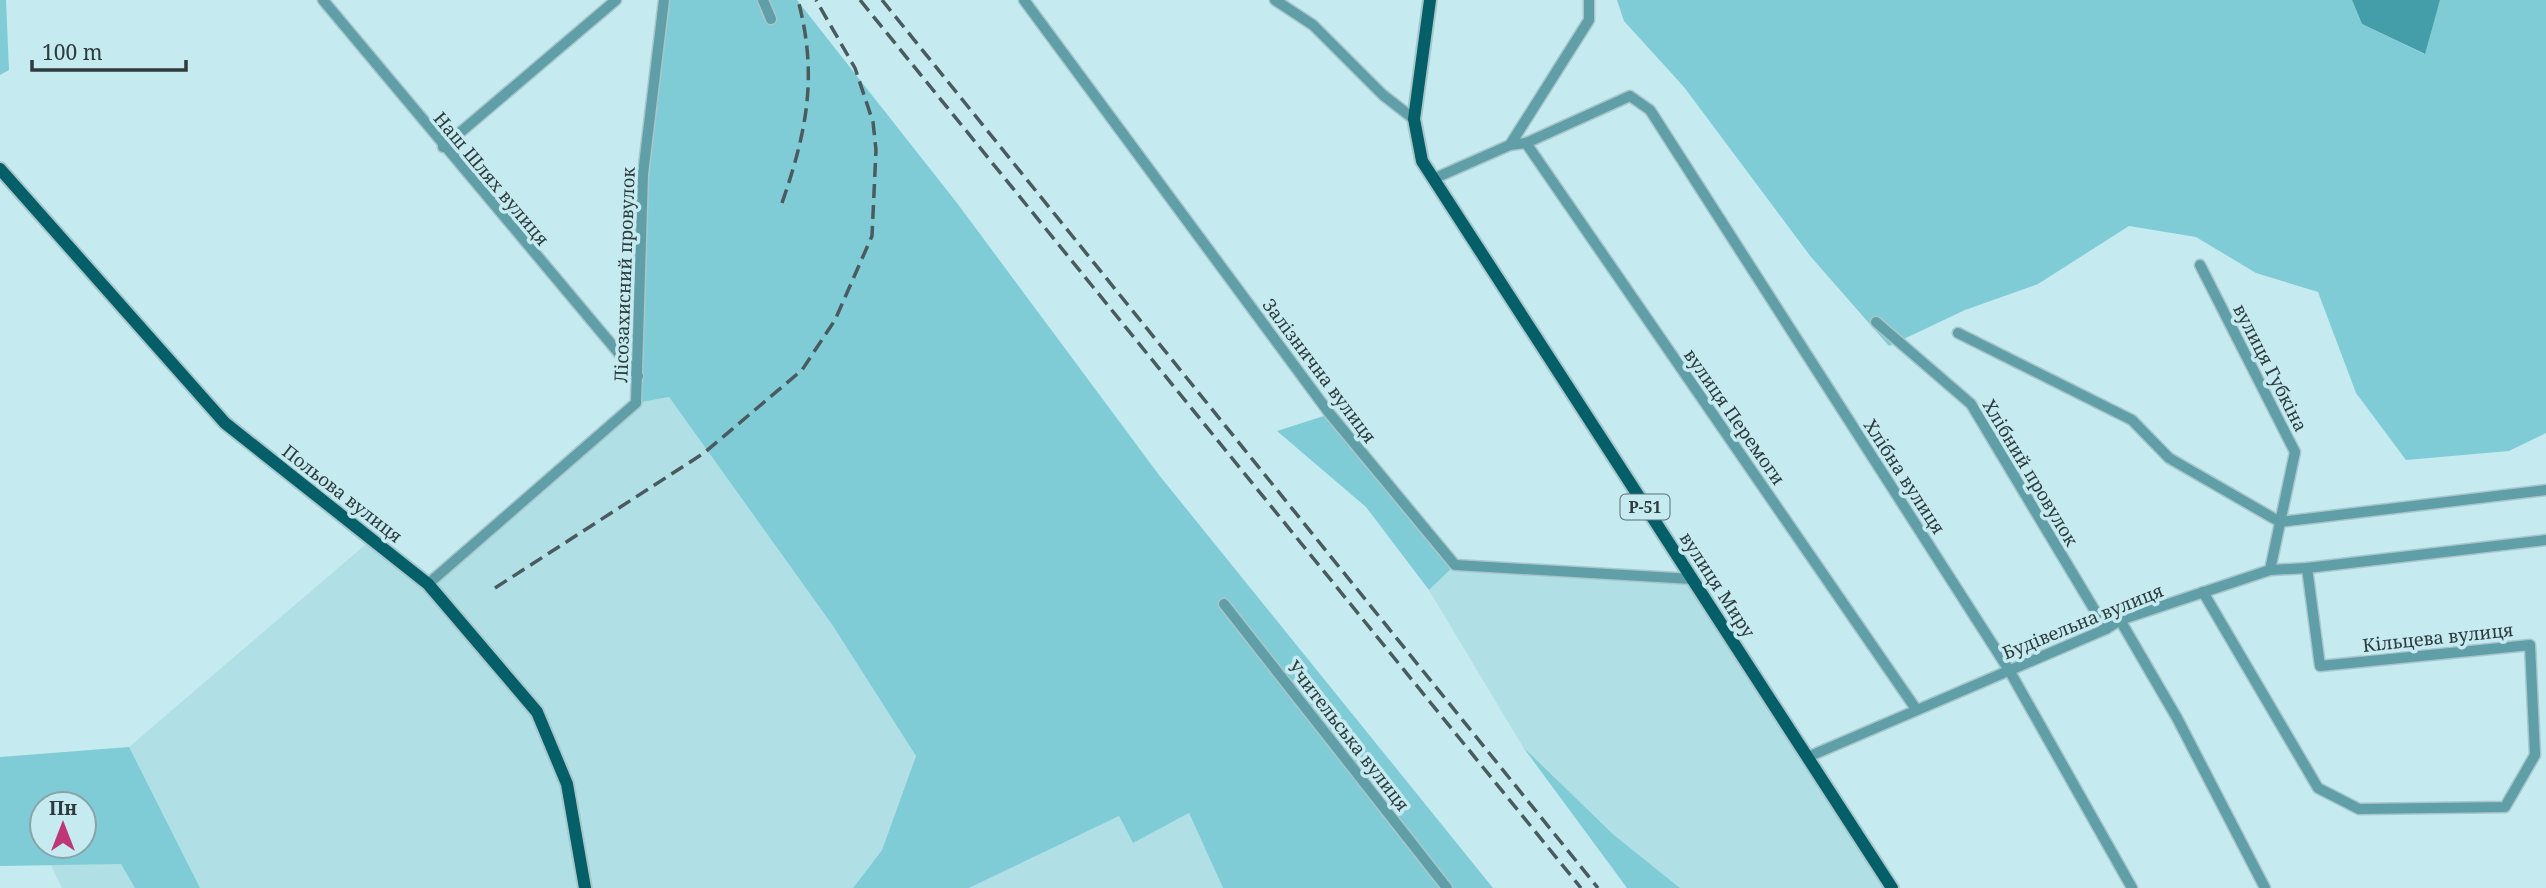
<svg xmlns="http://www.w3.org/2000/svg" width="2546" height="888" font-family="'Noto Serif',serif">
	<rect width="100%" height="100%" fill="#c5eaef"/>
	<g fill="#b1dfe6">
		<polygon points="669,397 833,626 916,756 882,850 853,888 62,888 51,865 64,846 84,846 84,815 129,747 372,539 428,584 636,403"/>
		<polygon points="1455,565 1692,579 1892,888 1680,888 1614,835 1523,747 1429,590"/>
		<polygon points="1189,813 1223,888 969,888 1119,816 1133,843"/>
	</g>
	<g fill="#80ccd6" fill-rule="evenodd">
		<polygon points="0,0 6,0 9,70 0,75"/>
		<polygon points="664,0 797,0 957,203 1159,475 1493,888 1223,888 1189,813 1133,843 1119,816 969,888 853,888 882,850 916,756 833,626 669,397 636,403 643,174"/>
		<polygon points="1617,0 2352,0 2362,24 2424,54 2440,0 2546,0 2546,433 2509,451 2406,460 2356,393 2318,292 2256,273 2196,237 2129,226 2038,284 1965,310 1889,346 1811,257 1684,87 1624,21"/>
		<polygon points="1330,414 1455,565 1429,590 1366,507 1277,431"/>
		<path d="M 129,747 L 200,888 L 135,888 L 121,864 L 0,866 L 0,757 ZM 42,804 L 84,804 L 84,846 L 42,846 Z"/>
		<polygon points="1523,747 1614,835 1680,888 1627,888"/>
	</g>
	<polygon fill="#449ea9" points="2352,0 2440,0 2425,54 2362,24"/>
	<g fill="none" stroke-linecap="round" stroke-linejoin="round">
		<defs>
			<g id="minor">
				<polyline points="323,0 638,376"/>
				<polyline points="763,0 771,19"/>
				<polyline points="1024,0 1330,414 1455,565 1692,579"/>
				<polyline points="1275,0 1313,25 1383,95 1414,119"/>
				<polyline points="1526,143 1916,709"/>
				<polyline points="1510,145 1526,143 1630,96 1650,110 2009,670 2132,888"/>
				<polyline points="443,147 616,0"/>
				<polyline points="1433,179 1510,145 1589,20 1589,0"/>
				<polyline points="2200,265 2295,452 2270,570"/>
				<polyline points="1876,322 1971,404 2106,629"/>
				<polyline points="1958,333 2132,420 2169,458 2280,522 2546,490"/>
				<polyline points="428,584 636,403 643,174 664,0"/>
				<polyline points="2203,592 2318,788 2359,809 2505,807 2535,755 2530,645 2320,666 2307,568"/>
				<polyline points="1224,604 1447,888"/>
				<polyline points="2120,620 2177,718 2265,888"/>
				<polyline points="1810,756 2106,629 2120,620 2270,570 2307,568 2546,540"/>
			</g>
			<g id="major">
				<polyline points="1430,0 1414,119 1422,161 1892,888"/>
				<polyline points="0,169 225,423 428,584 537,712 567,784 585,888"/>
			</g>
		</defs>
		<use href="#minor" stroke="#a7c7cb" stroke-width="13"/>
		<use href="#major" stroke="#a7c7cb" stroke-width="16"/>
		<use href="#minor" stroke="#619fa8" stroke-width="10"/>
		<use href="#major" stroke="#055f68" stroke-width="12"/>
		<g stroke="#495b5e" stroke-width="3.5" stroke-dasharray="14 7" stroke-linecap="butt">
			<polyline points="860,0 1581,888"/>
			<polyline points="882,0 1598,888"/>
			<path d="M 782,203 C 807,131 818,75 798,0"/>
			<polyline points="495,588 704,453 802,370 835,320 872,236 876,150 873,122 855,68 816,0"/>
		</g>
	</g>
	<g text-anchor="middle" stroke-width="7" stroke-linejoin="round" paint-order="stroke">
		<rect fill="#c5eaef" stroke="#5b7072" stroke-width="2" x="1620.5" y="494.5" width="49" height="25" rx="5"/>
		<g font-size="16" font-weight="bold" fill="#2d3b3d">
			<text x="1645" y="513">Р-51</text>
		</g>
		<g font-size="18" fill="#2d3b3d" stroke="#c5eaef">
			<text transform="translate(491 179) rotate(50)" y="6">Наш Шлях вулиця</text>
			<text transform="translate(625 275) rotate(-88)" y="6">Лісозахисний провулок</text>
			<text transform="translate(2270 368) rotate(63)" y="6">вулиця Губкіна</text>
			<text transform="translate(1319 371) rotate(53)" y="6">Залізнична вулиця</text>
			<text transform="translate(1734 417) rotate(55)" y="6">вулиця Перемоги</text>
			<text transform="translate(2030 473) rotate(59)" y="6">Хлібний провулок</text>
			<text transform="translate(1904 477) rotate(57)" y="6">Хлібна вулиця</text>
			<text transform="translate(342 494) rotate(38)" y="6">Польова вулиця</text>
			<text transform="translate(1717 585) rotate(57)" y="6">вулиця Миру</text>
			<text transform="translate(2083 622) rotate(-22)" y="6">Будівельна вулиця</text>
			<text transform="translate(2438 638) rotate(-6)" y="6">Кільцева вулиця</text>
			<text transform="translate(1348 736) rotate(52)" y="6">Учительська вулиця</text>
		</g>
	</g>
	<g transform="translate(63 825)"><circle r="33" fill="#c5eaef" stroke="#88a4a8" stroke-width="2"/>
	<path d="M0-5L12 26L0 18L-12 26Z" fill="#bf3775"/>
	<text y="-10" font-size="19" font-weight="bold" text-anchor="middle" fill="#2d3b3d">Пн</text>
	</g>
	<path d="M32 60v10h154v-10" fill="none" stroke="#2d3b3d" stroke-width="3.5"/>
	<text x="42" y="60" font-size="21" fill="#2d3b3d" stroke="#c5eaef" stroke-width="5" paint-order="stroke">100 m</text>
</svg>
